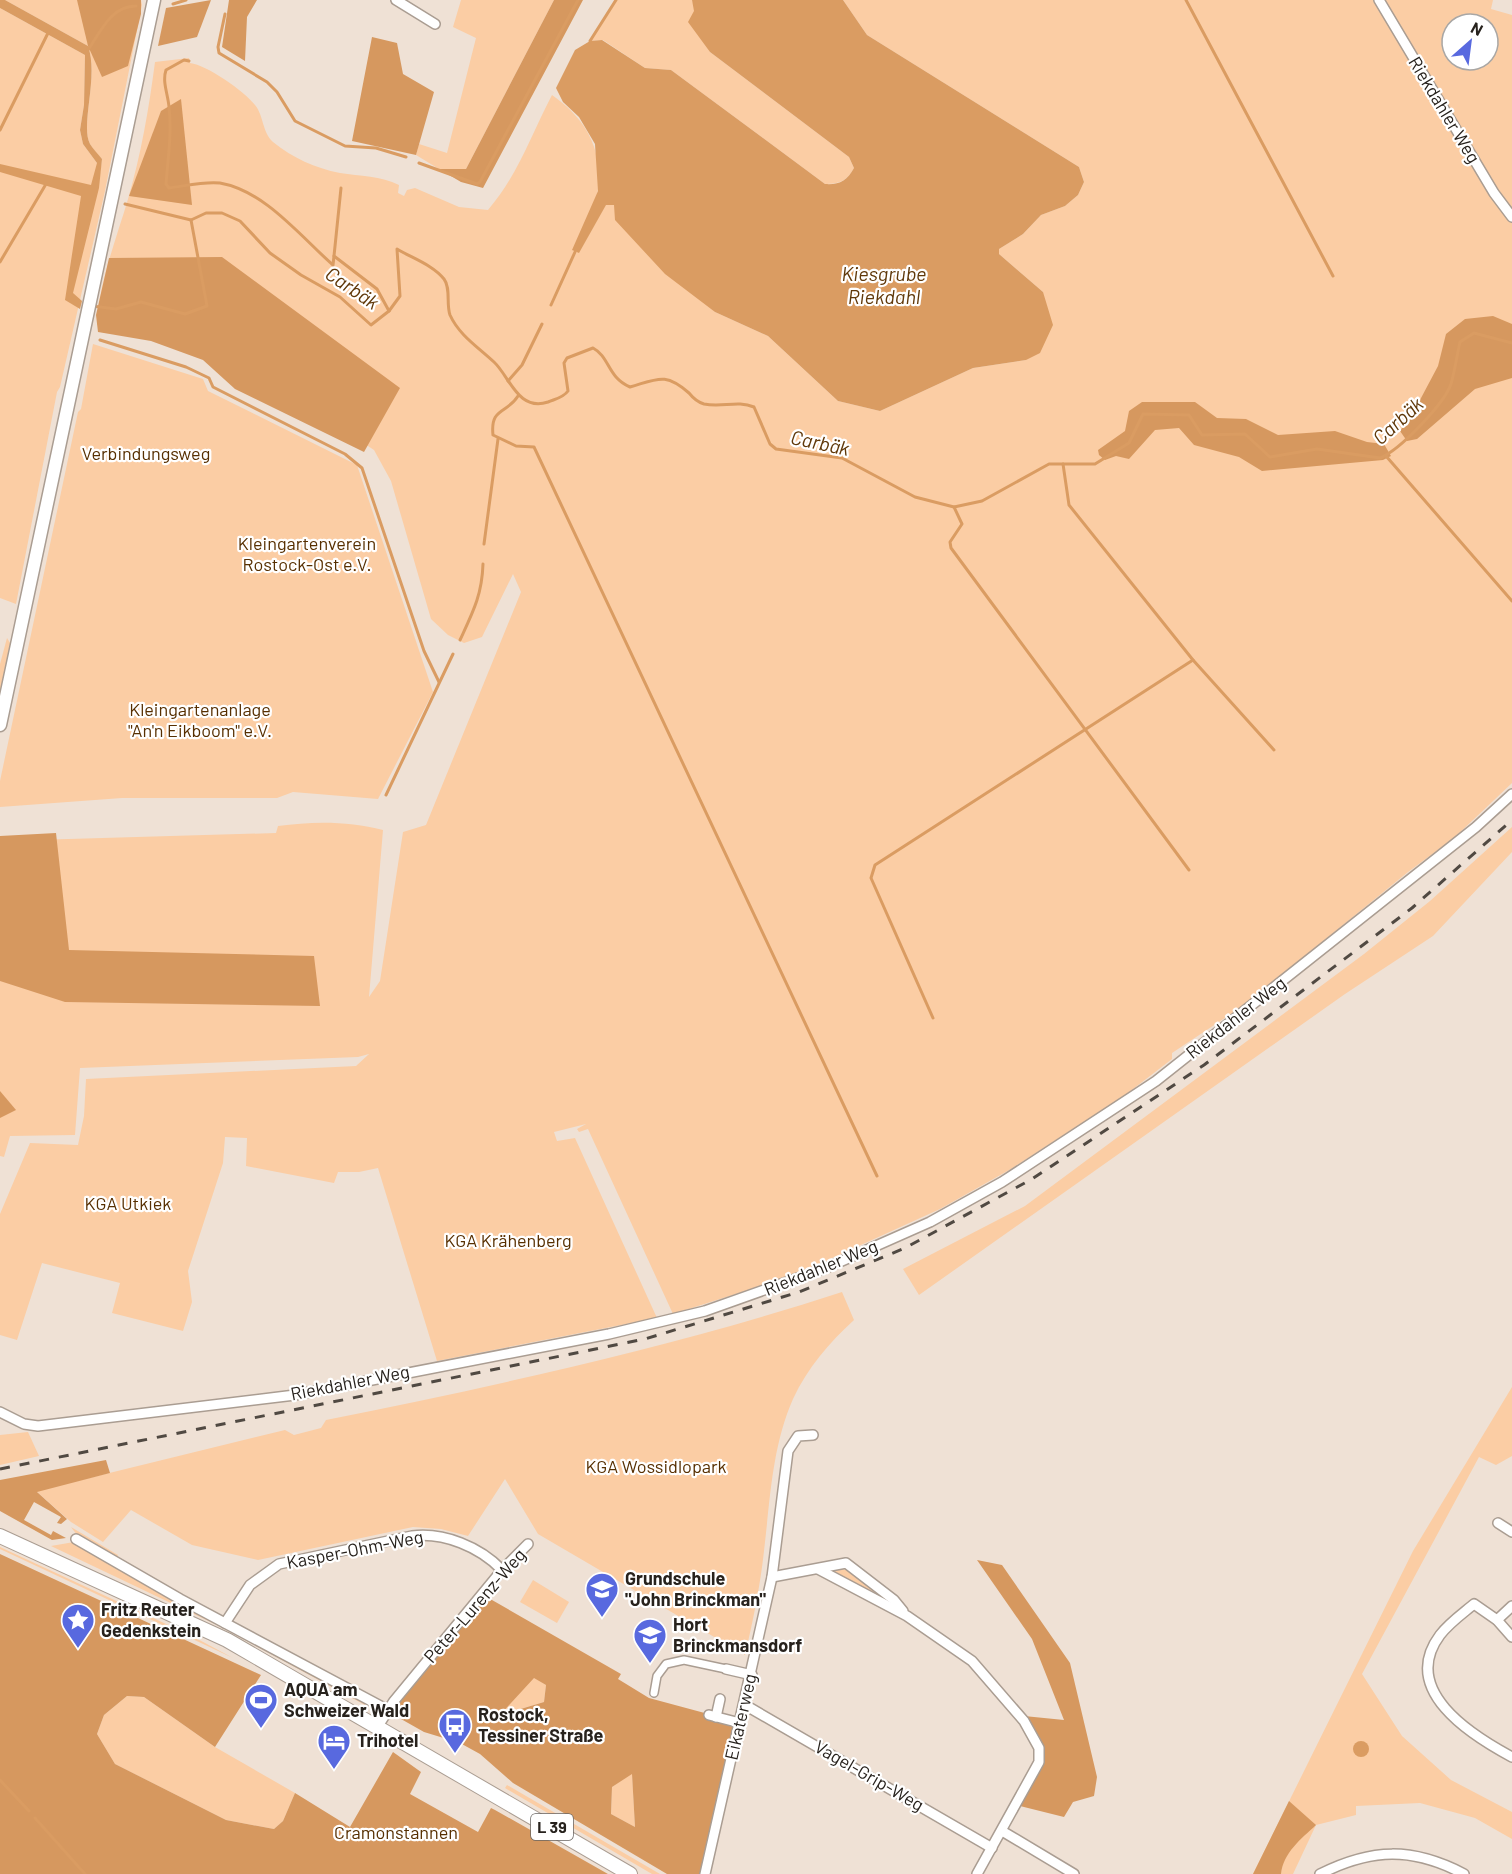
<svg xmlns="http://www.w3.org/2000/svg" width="1512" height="1874" font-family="Barlow,sans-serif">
	<rect width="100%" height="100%" fill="#efe1d5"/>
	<g fill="#fbcda4" fill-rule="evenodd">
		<path d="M 5,0 L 141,0 L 142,5 L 105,191 L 60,387 L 57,392 L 16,604 L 0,598 L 0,8 L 85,55 L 84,105 L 80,130 L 83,144 L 97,163 L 98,188 L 102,159 C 98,155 93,149 90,144 C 80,125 99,77 88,46 Z"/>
		<polygon points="461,0 554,0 466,169 439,169 416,155 419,144 447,153 476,38 453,27"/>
		<path d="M 617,0 L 692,0 L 710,52 L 849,157 L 854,168 C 847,181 839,184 825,184 L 671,70 L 645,68 L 603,40 L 590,41 Z"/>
		<path d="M 843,0 L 1493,0 L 1491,9 L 1512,15 L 1512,783 L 1454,838 L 1408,872 L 1246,1004 L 1172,1053 L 1172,1059 L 1124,1096 L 1011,1169 L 940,1209 L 795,1275 L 673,1314 L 588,1129 L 579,1132 L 577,1129 L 586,1124 L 554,1132 L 557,1141 L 575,1138 L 657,1318 L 437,1361 L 378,1168 L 359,1172 L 338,1172 L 334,1183 L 246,1166 L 247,1138 L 225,1137 L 223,1163 L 188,1271 L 192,1302 L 183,1331 L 112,1313 L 120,1283 L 42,1263 L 17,1340 L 0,1335 L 0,1214 L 30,1143 L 78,1145 L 84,1116 L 86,1079 L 356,1066 L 369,1054 L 358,1057 L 80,1068 L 75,1135 L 10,1136 L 4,1157 L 0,1156 L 0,841 L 276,833 L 278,826 C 313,821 349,821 383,830 L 369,997 L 380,981 L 403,832 L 426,825 L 521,592 L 513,574 L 482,637 L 464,643 L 448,635 L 431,619 L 391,481 L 374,450 L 342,429 L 194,350 L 97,325 C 99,282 116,240 128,199 C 141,155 149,108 155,62 L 189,58 L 190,63 C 207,65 244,91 255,105 C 264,116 262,132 273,142 C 293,158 315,168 340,173 C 360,176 381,176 399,185 L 398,193 L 404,196 L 407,190 L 415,188 L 459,207 L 488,210 C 518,175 531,135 552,95 C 585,118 603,148 598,190 C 596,206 580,234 573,250 L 579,252 L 606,204 L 614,205 L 715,312 L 768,336 L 838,401 L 880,411 L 973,368 L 1026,360 L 1043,292 L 999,254 L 999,249 L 1023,234 L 1041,215 L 1065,206 L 1078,195 L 1084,182 L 1079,167 L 867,35 ZM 1452,24 L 1488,24 L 1488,60 L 1452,60 Z"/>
		<polygon points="93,344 203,379 208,391 357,465 433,692 378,799 293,792 277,798 122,798 0,807 0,781 78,412 81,409"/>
		<polygon points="7,638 12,646 0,703 0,664"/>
		<polygon points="1512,827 1512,852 1433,936 1345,994 919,1295 903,1269 1025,1206 1364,954 1430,901"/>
		<path d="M 842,1292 L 854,1320 C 829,1343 808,1367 793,1399 C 772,1446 770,1501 764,1551 C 760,1587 753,1621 745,1655 L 538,1534 L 505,1479 L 468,1536 L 441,1529 L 413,1527 L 258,1560 L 192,1545 L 131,1510 L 103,1542 L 71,1522 L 36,1491 L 285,1430 L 294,1435 L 321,1428 L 326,1420 C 500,1385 673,1347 842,1292 Z"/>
		<polygon points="1512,1387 1512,1456 1496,1465 1479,1457 1362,1674 1402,1736 1451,1780 1512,1812 1512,1839 1475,1818 1420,1803 1356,1806 1356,1815 1316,1825 1293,1874 1253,1874 1413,1551"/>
		<polygon points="28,1432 39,1456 0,1465 0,1435"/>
		<polygon points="71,1527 118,1555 116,1559 80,1539"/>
		<polygon points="74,1542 380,1709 374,1710 219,1626 51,1546"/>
		<polygon points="0,1547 192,1636 233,1658 0,1549"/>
		<polygon points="849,1569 888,1603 830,1571"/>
		<polygon points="533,1580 569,1602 557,1623 520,1602"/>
		<polygon points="534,1677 546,1685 544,1702 499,1715"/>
		<polygon points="127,1696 144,1697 215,1747 295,1793 283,1821 274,1829 226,1820 115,1764 97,1734 104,1715"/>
		<polygon points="632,1773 635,1827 611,1814 612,1787"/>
		<polygon points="507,1785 660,1874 652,1874 505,1788"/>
	</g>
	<g fill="#d6985f" fill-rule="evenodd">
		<polygon points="77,0 141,0 141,14 128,66 102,77 88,46"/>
		<polygon points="211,0 197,37 158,46 166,8"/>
		<polygon points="229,0 257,0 247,17 245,61 222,47"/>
		<polygon points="554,0 583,0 483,188 461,182 439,169 466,169"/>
		<polygon points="372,37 397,43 403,74 434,92 416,155 352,141"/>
		<polygon points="181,99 192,205 129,196 161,111"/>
		<polygon points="222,257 400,388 364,452 235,389 203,360 151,341 98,332 96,315 109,258"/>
		<polygon points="1493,316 1512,324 1512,378 1475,389 1417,439 1407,441 1400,431 1412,415 1438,366 1446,334 1465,319"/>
		<polygon points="1142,402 1195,402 1217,418 1246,419 1278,435 1335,431 1367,442 1384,444 1391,456 1383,460 1262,471 1239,457 1194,445 1179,428 1155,430 1129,459 1116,456 1105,460 1099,455 1098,450 1125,431 1129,411"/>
		<polygon points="56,833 69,950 314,956 320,1006 65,1002 0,981 0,836"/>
		<polygon points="0,1091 16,1110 0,1118"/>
		<polygon points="106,1460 110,1473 37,1492 67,1519 61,1524 57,1523 61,1517 34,1502 24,1520 51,1535 53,1531 66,1538 52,1540 0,1511 0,1480"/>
		<polygon points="0,1554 261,1675 215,1747 144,1697 127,1696 104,1715 97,1734 115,1764 226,1820 274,1829 283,1821 295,1793 350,1827 393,1752 421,1772 410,1794 478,1832 491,1808 495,1810 608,1874 0,1874"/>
		<polygon points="977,1560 1002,1565 1070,1663 1097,1777 1094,1796 1073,1802 1064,1817 1016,1805 1041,1756 1024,1716 1064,1720 1032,1639"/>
		<path d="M 485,1596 L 621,1674 L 618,1679 L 649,1698 L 738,1722 L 701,1874 L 667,1874 L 513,1783 L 480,1754 L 460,1743 L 424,1732 L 401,1719 L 405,1714 L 393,1706 ZM 534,1678 L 546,1685 L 544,1702 L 500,1715 ZM 632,1774 L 635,1827 L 611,1814 L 612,1787 Z"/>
		<path d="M 1289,1801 L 1316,1825 C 1301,1839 1283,1853 1281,1874 L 1253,1874 Z"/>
	</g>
	<g fill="#da9c62">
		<path d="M 0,0 L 5,0 L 88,46 C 99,77 80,125 90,144 C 93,149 98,154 102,159 L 99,188 L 73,293 L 82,301 L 80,309 L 65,300 L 81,196 L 0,172 L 0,164 L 91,185 L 97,163 L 83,144 L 80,130 L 84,105 L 85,55 L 0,8 Z"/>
		<path d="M 692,0 L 843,0 L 867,35 L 1079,167 L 1084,182 L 1078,195 L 1065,206 L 1041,215 L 1023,234 L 999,249 L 999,254 L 1043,292 L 1053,325 L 1040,353 L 1026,360 L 973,368 L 880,411 L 838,401 L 768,336 L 715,312 L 665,274 L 615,220 L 614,205 L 606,205 L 579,253 L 572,250 L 598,191 L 595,144 L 579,117 L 563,102 L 556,88 L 575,50 L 590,41 L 602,40 L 645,68 L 671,70 L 825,184 C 839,185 847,181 854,168 L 849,157 L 710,52 L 688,22 L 694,11 Z"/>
		<circle cx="1361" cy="1749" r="8"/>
	</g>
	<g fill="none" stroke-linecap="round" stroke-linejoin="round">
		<g stroke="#da9c62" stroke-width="3">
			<polyline points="1186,0 1333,276"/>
			<polyline points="173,4 186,0"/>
			<polyline points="225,14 218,47 219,53 267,82 277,92 295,121 345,146 376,148 406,157"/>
			<polyline points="590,41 616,0"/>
			<path d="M 88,50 C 101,31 111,6 136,6"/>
			<path d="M 189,61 L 184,60 L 166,70 C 162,82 168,94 169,107 C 172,133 168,158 166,184 L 169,188 C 185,186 205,181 220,183 C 265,191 300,236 333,265 L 334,256"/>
			<polyline points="0,130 49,31"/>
			<polyline points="419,163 477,184 480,182 578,0"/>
			<polyline points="341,188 334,256 377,289 389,311"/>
			<path d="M 125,204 L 191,220 L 206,213 L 222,213 L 240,221 L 270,253 L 301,275 L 340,297 L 371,325 L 389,311 L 400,296 L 397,249 C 412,258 433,265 444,279 C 451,288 446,304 450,315 C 459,335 478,347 494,362 C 510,377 518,412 548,402 C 555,399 563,398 568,391 L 564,363 L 567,358 L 593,348 C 610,357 607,377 630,387 C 658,379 665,372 689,393 C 693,398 697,402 704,404 C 722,408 737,400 754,407 L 770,444 L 776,449 L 842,458 L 915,497 L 954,507 L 982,501 L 1049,464 L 1095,464 L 1129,443 L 1143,414 L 1189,415 L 1202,435 L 1245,434 L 1270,457 L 1317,449 L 1380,458 C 1400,450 1444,404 1451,384 C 1455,370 1457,355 1460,342 L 1474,333 L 1512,343"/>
			<polyline points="0,262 46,184"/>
			<polyline points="551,305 575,252"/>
			<polyline points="92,306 116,309 141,302 185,314 207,306 191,220"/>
			<polyline points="100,340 186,367 209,378 213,387 345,454 362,468 424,651 439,682"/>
			<polyline points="508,381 522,365 542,324"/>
			<path d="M 518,396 C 507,414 490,407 493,435 L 516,446 L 534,447 L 877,1176"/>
			<polyline points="1386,456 1512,601"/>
			<polyline points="954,507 962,524 950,542 951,548 1189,870"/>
			<polyline points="484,544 498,439"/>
			<path d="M 460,640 C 473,612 482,595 483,564"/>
			<polyline points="1193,660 1274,750"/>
			<polyline points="386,795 453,654"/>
			<polyline points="933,1018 871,878 875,865 1193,660 1069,505 1063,464"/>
			<polyline points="0,1780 29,1811"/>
			<polyline points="35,1818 85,1874"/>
		</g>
		<defs>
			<polyline id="pedestrian" points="654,1693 657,1676 666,1664 684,1660 726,1669"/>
			<g id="minor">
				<polyline points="396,0 435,24"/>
				<polyline points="1379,0 1494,193 1512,217"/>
				<polyline points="0,1412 24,1424 38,1426 295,1395 609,1334 705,1311 826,1268 930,1222 1002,1182 1156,1081 1476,827 1512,794"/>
				<polyline points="1498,1523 1512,1532"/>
				<polyline points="76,1539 180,1599 388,1710"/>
				<polyline points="818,1569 907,1616 972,1661 1024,1721 1039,1748 1039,1762 977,1874"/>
				<polyline points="772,1577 846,1563 894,1600 903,1611"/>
				<polyline points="1497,1620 1512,1606"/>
				<path d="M 225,1623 L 250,1585 L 279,1564 L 412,1536 C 444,1532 480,1547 502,1570"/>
				<path d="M 1512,1637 L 1497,1620 L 1474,1604 C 1462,1614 1449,1623 1440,1635 C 1399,1690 1471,1735 1512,1757"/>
				<polyline points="726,1669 752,1675"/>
				<polyline points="745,1705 992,1848"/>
				<polyline points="709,1715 740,1723"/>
				<polyline points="716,1717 720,1699"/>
				<polyline points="378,1726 394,1701 502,1570 528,1544"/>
				<polyline points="1002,1831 1074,1874"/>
				<polyline points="705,1874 772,1577 788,1451 798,1436 813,1435"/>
				<path d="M 1320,1874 C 1372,1848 1412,1847 1464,1874"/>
			</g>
			<polyline id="secondary" points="0,725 154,0"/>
			<polyline id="primary" points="0,1536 227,1640 630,1874"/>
		</defs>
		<use href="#pedestrian" stroke="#aa9d92" stroke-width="10"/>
		<use href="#minor" stroke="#aa9d92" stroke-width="12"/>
		<use href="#secondary" stroke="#aa9d92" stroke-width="15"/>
		<use href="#primary" stroke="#aa9d92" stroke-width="16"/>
		<use href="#pedestrian" stroke="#fff" stroke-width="7"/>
		<use href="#minor" stroke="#fff" stroke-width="9"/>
		<use href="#secondary" stroke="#fff" stroke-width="12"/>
		<use href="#primary" stroke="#fff" stroke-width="14"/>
		<polyline stroke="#504942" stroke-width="3" stroke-dasharray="10 10" stroke-linecap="butt" points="0,1469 645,1339 799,1292 905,1248 1032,1179 1204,1065 1412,908 1512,820"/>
	</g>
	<defs>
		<symbol id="school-pin" viewBox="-11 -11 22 30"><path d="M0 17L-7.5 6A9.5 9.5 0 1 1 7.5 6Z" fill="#5869df" stroke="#fff"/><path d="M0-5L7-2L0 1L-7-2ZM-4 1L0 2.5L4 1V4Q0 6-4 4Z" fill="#fff"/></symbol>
		<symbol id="sight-pin" viewBox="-11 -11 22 30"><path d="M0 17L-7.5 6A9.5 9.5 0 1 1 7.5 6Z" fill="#5869df" stroke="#fff"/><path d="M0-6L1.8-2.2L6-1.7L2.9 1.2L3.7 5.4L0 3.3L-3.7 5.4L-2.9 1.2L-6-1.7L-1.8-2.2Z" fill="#fff"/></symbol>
		<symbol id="stadium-pin" viewBox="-11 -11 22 30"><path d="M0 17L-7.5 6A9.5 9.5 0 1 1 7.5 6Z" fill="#5869df" stroke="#fff"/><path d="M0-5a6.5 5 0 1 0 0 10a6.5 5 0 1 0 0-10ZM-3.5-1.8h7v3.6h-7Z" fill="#fff"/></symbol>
		<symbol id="bus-pin" viewBox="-11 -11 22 30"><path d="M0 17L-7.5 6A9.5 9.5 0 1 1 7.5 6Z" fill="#5869df" stroke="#fff"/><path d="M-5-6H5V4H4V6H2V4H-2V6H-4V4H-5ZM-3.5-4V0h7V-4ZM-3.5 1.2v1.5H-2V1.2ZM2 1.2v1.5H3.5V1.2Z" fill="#fff"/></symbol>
		<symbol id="hotel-pin" viewBox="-11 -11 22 30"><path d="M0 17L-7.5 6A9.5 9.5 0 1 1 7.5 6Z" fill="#5869df" stroke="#fff"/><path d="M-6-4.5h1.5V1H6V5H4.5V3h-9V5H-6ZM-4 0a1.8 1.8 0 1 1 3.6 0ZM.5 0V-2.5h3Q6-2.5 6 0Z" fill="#fff"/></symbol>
	</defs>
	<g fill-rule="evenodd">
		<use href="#school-pin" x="583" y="1570" width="38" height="52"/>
		<use href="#sight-pin" x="59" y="1601" width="38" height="52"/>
		<use href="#school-pin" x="631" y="1616" width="38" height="52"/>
		<use href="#stadium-pin" x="242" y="1681" width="38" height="52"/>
		<use href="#bus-pin" x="436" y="1706" width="38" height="52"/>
		<use href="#hotel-pin" x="315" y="1722" width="38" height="52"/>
	</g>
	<g text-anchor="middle" stroke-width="4.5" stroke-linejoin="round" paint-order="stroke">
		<rect fill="#fff" stroke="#686461" stroke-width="1.5" x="531" y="1814" width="42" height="26" rx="4.5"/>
		<g font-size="16" font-weight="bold" fill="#27221d">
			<text x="552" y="1833">L 39</text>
		</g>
		<g font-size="18" fill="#27221d" stroke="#fff">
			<text transform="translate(1444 110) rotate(59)" y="6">Riekdahler Weg</text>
			<text transform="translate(1236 1018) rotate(-38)" y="6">Riekdahler Weg</text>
			<text transform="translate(821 1268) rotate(-22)" y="6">Riekdahler Weg</text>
			<text transform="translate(350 1383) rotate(-11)" y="6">Riekdahler Weg</text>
			<text transform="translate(355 1550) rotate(-11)" y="6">Kasper-Ohm-Weg</text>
			<text transform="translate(475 1606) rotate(-49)" y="6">Peter-Lurenz-Weg</text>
			<text transform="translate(741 1717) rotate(-77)" y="6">Eikaterweg</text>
			<text transform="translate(869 1776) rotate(30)" y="6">Vagel-Grip-Weg</text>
		</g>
		<g font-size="18" fill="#572f00" stroke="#fff">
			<text x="146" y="460">Verbindungsweg</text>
			<text x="307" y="550">Kleingartenverein<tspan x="307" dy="21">Rostock-Ost e.V.</tspan></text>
			<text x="200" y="716">Kleingartenanlage<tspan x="200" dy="21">"An'n Eikboom" e.V.</tspan></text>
			<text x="128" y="1210">KGA Utkiek</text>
			<text x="508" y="1247">KGA Krähenberg</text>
			<text x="656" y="1473">KGA Wossidlopark</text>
			<text x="396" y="1839">Cramonstannen</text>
		</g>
		<g font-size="18" font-weight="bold" fill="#27221d" stroke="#fff" text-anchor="start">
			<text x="625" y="1585">Grundschule<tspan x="625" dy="21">"John Brinckman"</tspan></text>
			<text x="101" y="1616">Fritz Reuter<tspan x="101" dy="21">Gedenkstein</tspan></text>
			<text x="673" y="1631">Hort<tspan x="673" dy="21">Brinckmansdorf</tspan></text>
			<text x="284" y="1696">AQUA am<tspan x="284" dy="21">Schweizer Wald</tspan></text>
			<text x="478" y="1721">Rostock,<tspan x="478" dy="21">Tessiner Straße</tspan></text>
			<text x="357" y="1747">Trihotel</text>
		</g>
		<g font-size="20" font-style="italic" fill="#603809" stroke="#fff">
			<text x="884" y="281">Kiesgrube<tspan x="884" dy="23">Riekdahl</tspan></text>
			<text transform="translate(352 288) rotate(34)" y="7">Carbäk</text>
			<text transform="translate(1398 421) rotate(-42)" y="7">Carbäk</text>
			<text transform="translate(820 443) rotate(12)" y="7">Carbäk</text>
		</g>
	</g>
	<g transform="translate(1470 42) rotate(28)"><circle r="28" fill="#ffffff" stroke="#a9a7a5" stroke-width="1.5"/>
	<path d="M0-4.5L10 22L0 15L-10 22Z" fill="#5869df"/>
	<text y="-9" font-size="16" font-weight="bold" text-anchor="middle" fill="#27221d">N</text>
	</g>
</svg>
